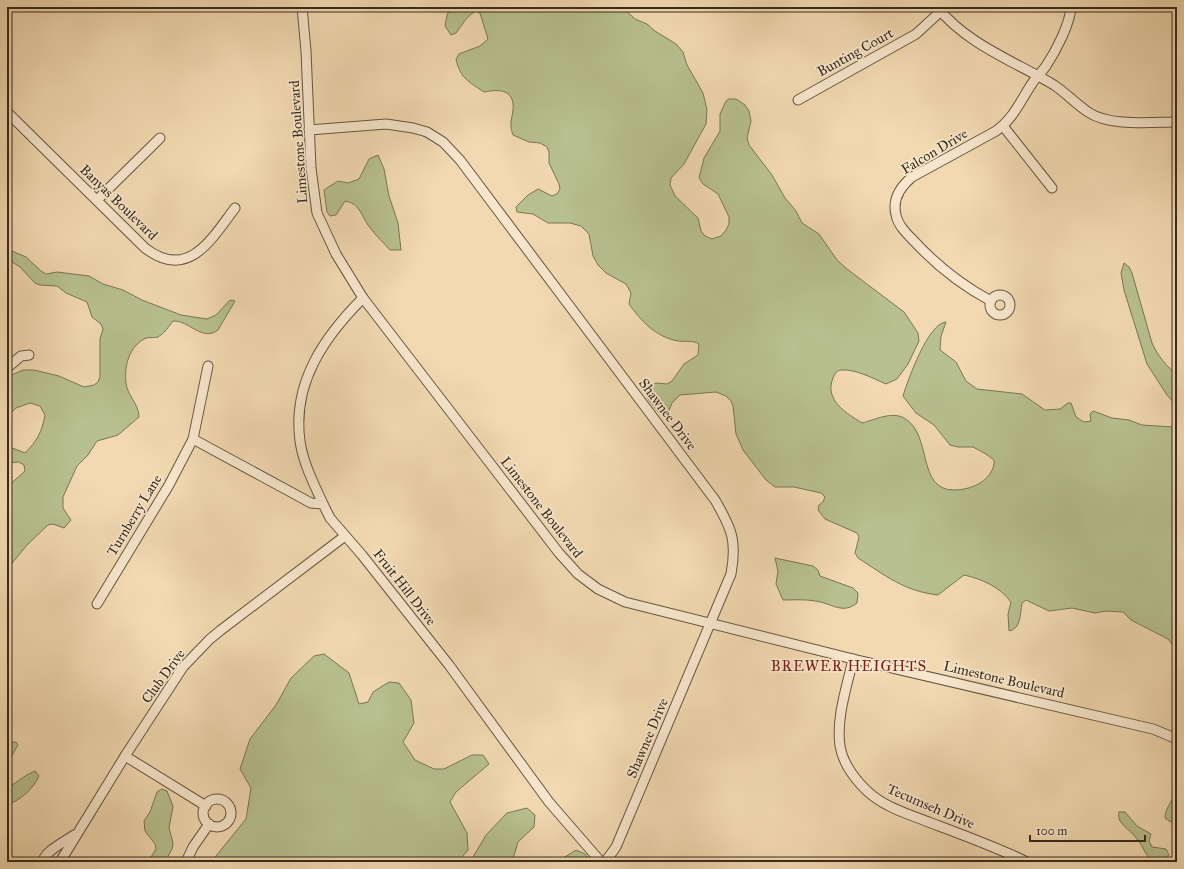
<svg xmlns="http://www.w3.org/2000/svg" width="1184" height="869" font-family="'IM FELL Great Primer',serif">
	<rect width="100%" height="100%" fill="#f2d9b1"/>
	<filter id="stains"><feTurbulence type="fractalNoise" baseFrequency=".005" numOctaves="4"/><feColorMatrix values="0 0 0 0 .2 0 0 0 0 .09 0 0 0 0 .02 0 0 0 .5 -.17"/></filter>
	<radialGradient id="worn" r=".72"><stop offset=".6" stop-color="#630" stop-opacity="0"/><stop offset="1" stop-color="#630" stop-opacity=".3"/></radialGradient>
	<g fill="#b7c08e" stroke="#787654">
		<path d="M 451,7 L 622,7 L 635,19 L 647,24 L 655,31 L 676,44 L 683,52 L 687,65 L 703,93 L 707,110 L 706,124 L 684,164 L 671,178 L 670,185 L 675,196 L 698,218 L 701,231 L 705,236 L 712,239 L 721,236 L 726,230 L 729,224 L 729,217 L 718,194 L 703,184 L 699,178 L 704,158 L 720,131 L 720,114 L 726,101 L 729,99 L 736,99 L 745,105 L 749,111 L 751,121 L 747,138 L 749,145 L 772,175 L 785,198 L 796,211 L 802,223 L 819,234 L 837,260 L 847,269 L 904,312 L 918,333 L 919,341 L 908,364 L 897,379 L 886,384 C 872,378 856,369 841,370 C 836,371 835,374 833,378 C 824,400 846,413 862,423 C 874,420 892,411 904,418 C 933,434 916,490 954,490 C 964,490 975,487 983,481 C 989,477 995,468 994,460 L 986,454 L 973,447 L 958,447 L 950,445 L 934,425 L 916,413 L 903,396 C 908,380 928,323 946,322 L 941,336 L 940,350 L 956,362 L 966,381 L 977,389 L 1022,394 L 1045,410 L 1060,409 L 1068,403 L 1071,403 L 1076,417 L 1084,422 L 1091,421 L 1090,414 L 1093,411 L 1112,418 L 1129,420 L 1142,425 L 1173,427 L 1177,429 L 1177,660 L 1175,648 L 1168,639 L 1131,620 L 1123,612 L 1106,611 L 1095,613 L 1072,608 L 1049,611 L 1026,600 L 1022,603 C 1020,614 1021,629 1009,631 L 1008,614 L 1011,602 C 1000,587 982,579 964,575 L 938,595 C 904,591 886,576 858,558 L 855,553 L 859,537 L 857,533 L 825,519 L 818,510 L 819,505 L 823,502 L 825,497 L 821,493 L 794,487 L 775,487 L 766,480 L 743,450 L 736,434 L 733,406 L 731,401 L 726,396 L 716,392 L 680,395 L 672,403 L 668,413 L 658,412 L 648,399 L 647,388 L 656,383 L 667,384 L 672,381 L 684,364 L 698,355 L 699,344 C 693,340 686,342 678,341 C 656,337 642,322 629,304 L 631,293 L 626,284 L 606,273 L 598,265 L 593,256 L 589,234 L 581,226 L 570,223 L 548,223 L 533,214 L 517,212 L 516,207 L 528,195 L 538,189 L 552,196 L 557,194 L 560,189 L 559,184 L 549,163 L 549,152 L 547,147 L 540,143 L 529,142 L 513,135 C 512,132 511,129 511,126 C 510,121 513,115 513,110 C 515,89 499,89 484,92 C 469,82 460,78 456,59 L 459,54 L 480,46 L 488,39 L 480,13 L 475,11 L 466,19 L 456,33 L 451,35 L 445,26 L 447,15 Z"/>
		<path d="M 378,155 L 384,169 L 389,196 L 398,223 L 401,250 L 390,250 C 384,243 377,237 371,229 C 362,219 361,203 345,201 L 336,215 L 330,216 L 327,212 L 324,190 L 338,181 L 348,183 L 359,179 L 369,159 Z"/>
		<path d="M 7,249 L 26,257 L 41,271 L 46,274 L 57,272 L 89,276 L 103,284 L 123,290 L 142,300 L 181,315 L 207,319 L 216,315 L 230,300 L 235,301 L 218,330 C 202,342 189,320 173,321 C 169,326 165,333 158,337 C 155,338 150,337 146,338 C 129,346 124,366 126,383 C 127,395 139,404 139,417 L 118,435 L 97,441 L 88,455 L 77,466 L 63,497 L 63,508 L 71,520 L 64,528 L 53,524 L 48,525 L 27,545 L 13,562 L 7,572 L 7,487 L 25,471 L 24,465 L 19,462 L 7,463 L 7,446 L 25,453 C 37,441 42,432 45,415 L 40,406 L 30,403 L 16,408 L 7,417 L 7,377 L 23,370 L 34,370 L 59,376 L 84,387 L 94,385 L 98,382 L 100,377 L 100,339 L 103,329 L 101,324 L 92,317 L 87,302 L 66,293 L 57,286 L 40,285 L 35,283 L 20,267 L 7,259 Z"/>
		<path d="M 1124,263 L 1129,267 L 1132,273 L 1152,343 C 1158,356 1166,366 1177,375 L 1177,406 L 1167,395 L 1147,364 L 1124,290 L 1121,273 Z"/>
		<path d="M 775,558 L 813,566 L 818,570 L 820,576 L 853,588 L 858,593 L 857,603 C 842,615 832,603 815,601 C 805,599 793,600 783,600 L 776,584 L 778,571 Z"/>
		<polygon points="324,654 349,673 359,704 368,702 373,692 389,682 399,683 411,700 414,723 403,742 415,760 434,769 444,769 472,755 483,755 489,764 456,792 450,802 467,833 468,850 458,862 211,862 246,819 251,788 240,769 250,739 276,705 291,678 314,656"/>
		<polygon points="7,742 16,742 18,745 7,764"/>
		<path d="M 35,771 L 39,776 C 33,789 21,800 7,805 L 7,788 C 17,783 24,775 35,771 Z"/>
		<path d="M 1177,788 L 1177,817 L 1171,822 L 1165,818 C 1165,808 1174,799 1177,788 Z"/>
		<polygon points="162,789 167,791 173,806 169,828 173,843 172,849 165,862 148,862 156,849 155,844 145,831 144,821 150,812 157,792"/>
		<polygon points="527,808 535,815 534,827 518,842 512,862 470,862 486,835 507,813"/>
		<path d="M 1119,812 L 1125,812 L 1137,826 L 1151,834 L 1149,841 L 1152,847 L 1166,849 L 1169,855 C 1165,858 1161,863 1155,862 C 1147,860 1143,846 1138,840 C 1133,833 1125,828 1120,821 C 1119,818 1118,816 1119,812 Z"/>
		<polygon points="576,850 585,854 591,862 557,862"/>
	</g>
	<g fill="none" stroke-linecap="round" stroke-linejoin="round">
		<defs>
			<g id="street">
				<polyline points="302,7 306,51 311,168 317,213 336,254 363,298 559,553 578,574 598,589 625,602 853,659 1153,729 1177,739"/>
				<path d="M 937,7 C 968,45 1014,61 1054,85 C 1066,93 1076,104 1088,112 C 1110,127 1152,122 1177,122"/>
				<polyline points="798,100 916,34 941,11"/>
				<path d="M 7,112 L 145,248 C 188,281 211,240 235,208"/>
				<polyline points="1003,126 1052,188"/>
				<path d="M 309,130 L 386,124 L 413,128 L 427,132 L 443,142 L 460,160 L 715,500 C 732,529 737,541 731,574 L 616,847 L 605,862"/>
				<polyline points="97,200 160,138"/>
				<circle cx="1000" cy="305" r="10"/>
				<path d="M 991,301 C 961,285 936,265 913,240 C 906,233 898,225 896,215 C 892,199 900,187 912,177 L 996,131 C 1013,119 1020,102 1031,85 C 1035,78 1042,72 1046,66 C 1056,51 1070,24 1071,7"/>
				<polyline points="208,366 193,439 311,503 323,504 330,518 362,555 449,665 549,802 601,862"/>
				<polyline points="7,368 21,356 29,355"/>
				<path d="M 323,504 C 314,484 303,463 300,441 C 292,383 324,337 363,298"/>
				<polyline points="97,604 169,485 193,439"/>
				<path d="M 853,659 C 847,687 836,717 840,746 C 843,765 858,784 873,796 C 890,809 911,815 931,823 C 963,835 996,847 1027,862"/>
				<polyline points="125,756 206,806"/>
				<circle cx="217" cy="813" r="14"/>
				<path d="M 43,862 C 43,852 66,841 74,835"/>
				<polyline points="60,862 125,756 183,667 210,639 221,630 345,536"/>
				<polyline points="186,862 193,847 209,824"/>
			</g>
		</defs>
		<use href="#street" stroke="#665640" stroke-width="11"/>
		<use href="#street" stroke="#f7e6cc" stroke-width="9"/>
	</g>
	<g text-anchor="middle" stroke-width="3.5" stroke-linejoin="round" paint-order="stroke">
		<g font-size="14" fill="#382b1b" stroke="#f7e6cc">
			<text transform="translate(855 52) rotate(-29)" y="5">Bunting Court</text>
			<text transform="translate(298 142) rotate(-94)" y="5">Limestone Boulevard</text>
			<text transform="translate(934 151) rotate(-31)" y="5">Falcon Drive</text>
			<text transform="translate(119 202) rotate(44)" y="5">Banyas Boulevard</text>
			<text transform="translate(668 414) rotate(53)" y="5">Shawnee Drive</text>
			<text transform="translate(542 507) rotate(52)" y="5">Limestone Boulevard</text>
			<text transform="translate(134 515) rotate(-59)" y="5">Turnberry Lane</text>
			<text transform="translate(405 587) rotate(52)" y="5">Fruit Hill Drive</text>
			<text transform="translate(163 676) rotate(-54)" y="5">Club Drive</text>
			<text transform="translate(1004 679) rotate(13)" y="5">Limestone Boulevard</text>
			<text transform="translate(647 738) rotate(-67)" y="5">Shawnee Drive</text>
			<text transform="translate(931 806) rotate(23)" y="5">Tecumseh Drive</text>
		</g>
		<g font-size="15" letter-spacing="1" fill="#7a1f14" stroke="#f7e6cc">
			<text x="849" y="671">BREWER HEIGHTS</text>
		</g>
	</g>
	<rect width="1184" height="869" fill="none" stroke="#f2d9b1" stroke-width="24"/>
	<rect x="8" y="8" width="1168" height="853" fill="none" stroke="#382b1b" stroke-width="2"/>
	<rect x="12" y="12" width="1160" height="845" fill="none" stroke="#382b1b"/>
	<path d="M1030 835v6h115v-6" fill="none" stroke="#382b1b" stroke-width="2"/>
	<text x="1036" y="835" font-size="12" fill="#382b1b" stroke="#f7e6cc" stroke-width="3" paint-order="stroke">100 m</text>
	<rect width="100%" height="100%" filter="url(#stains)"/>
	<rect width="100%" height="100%" fill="url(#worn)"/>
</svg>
